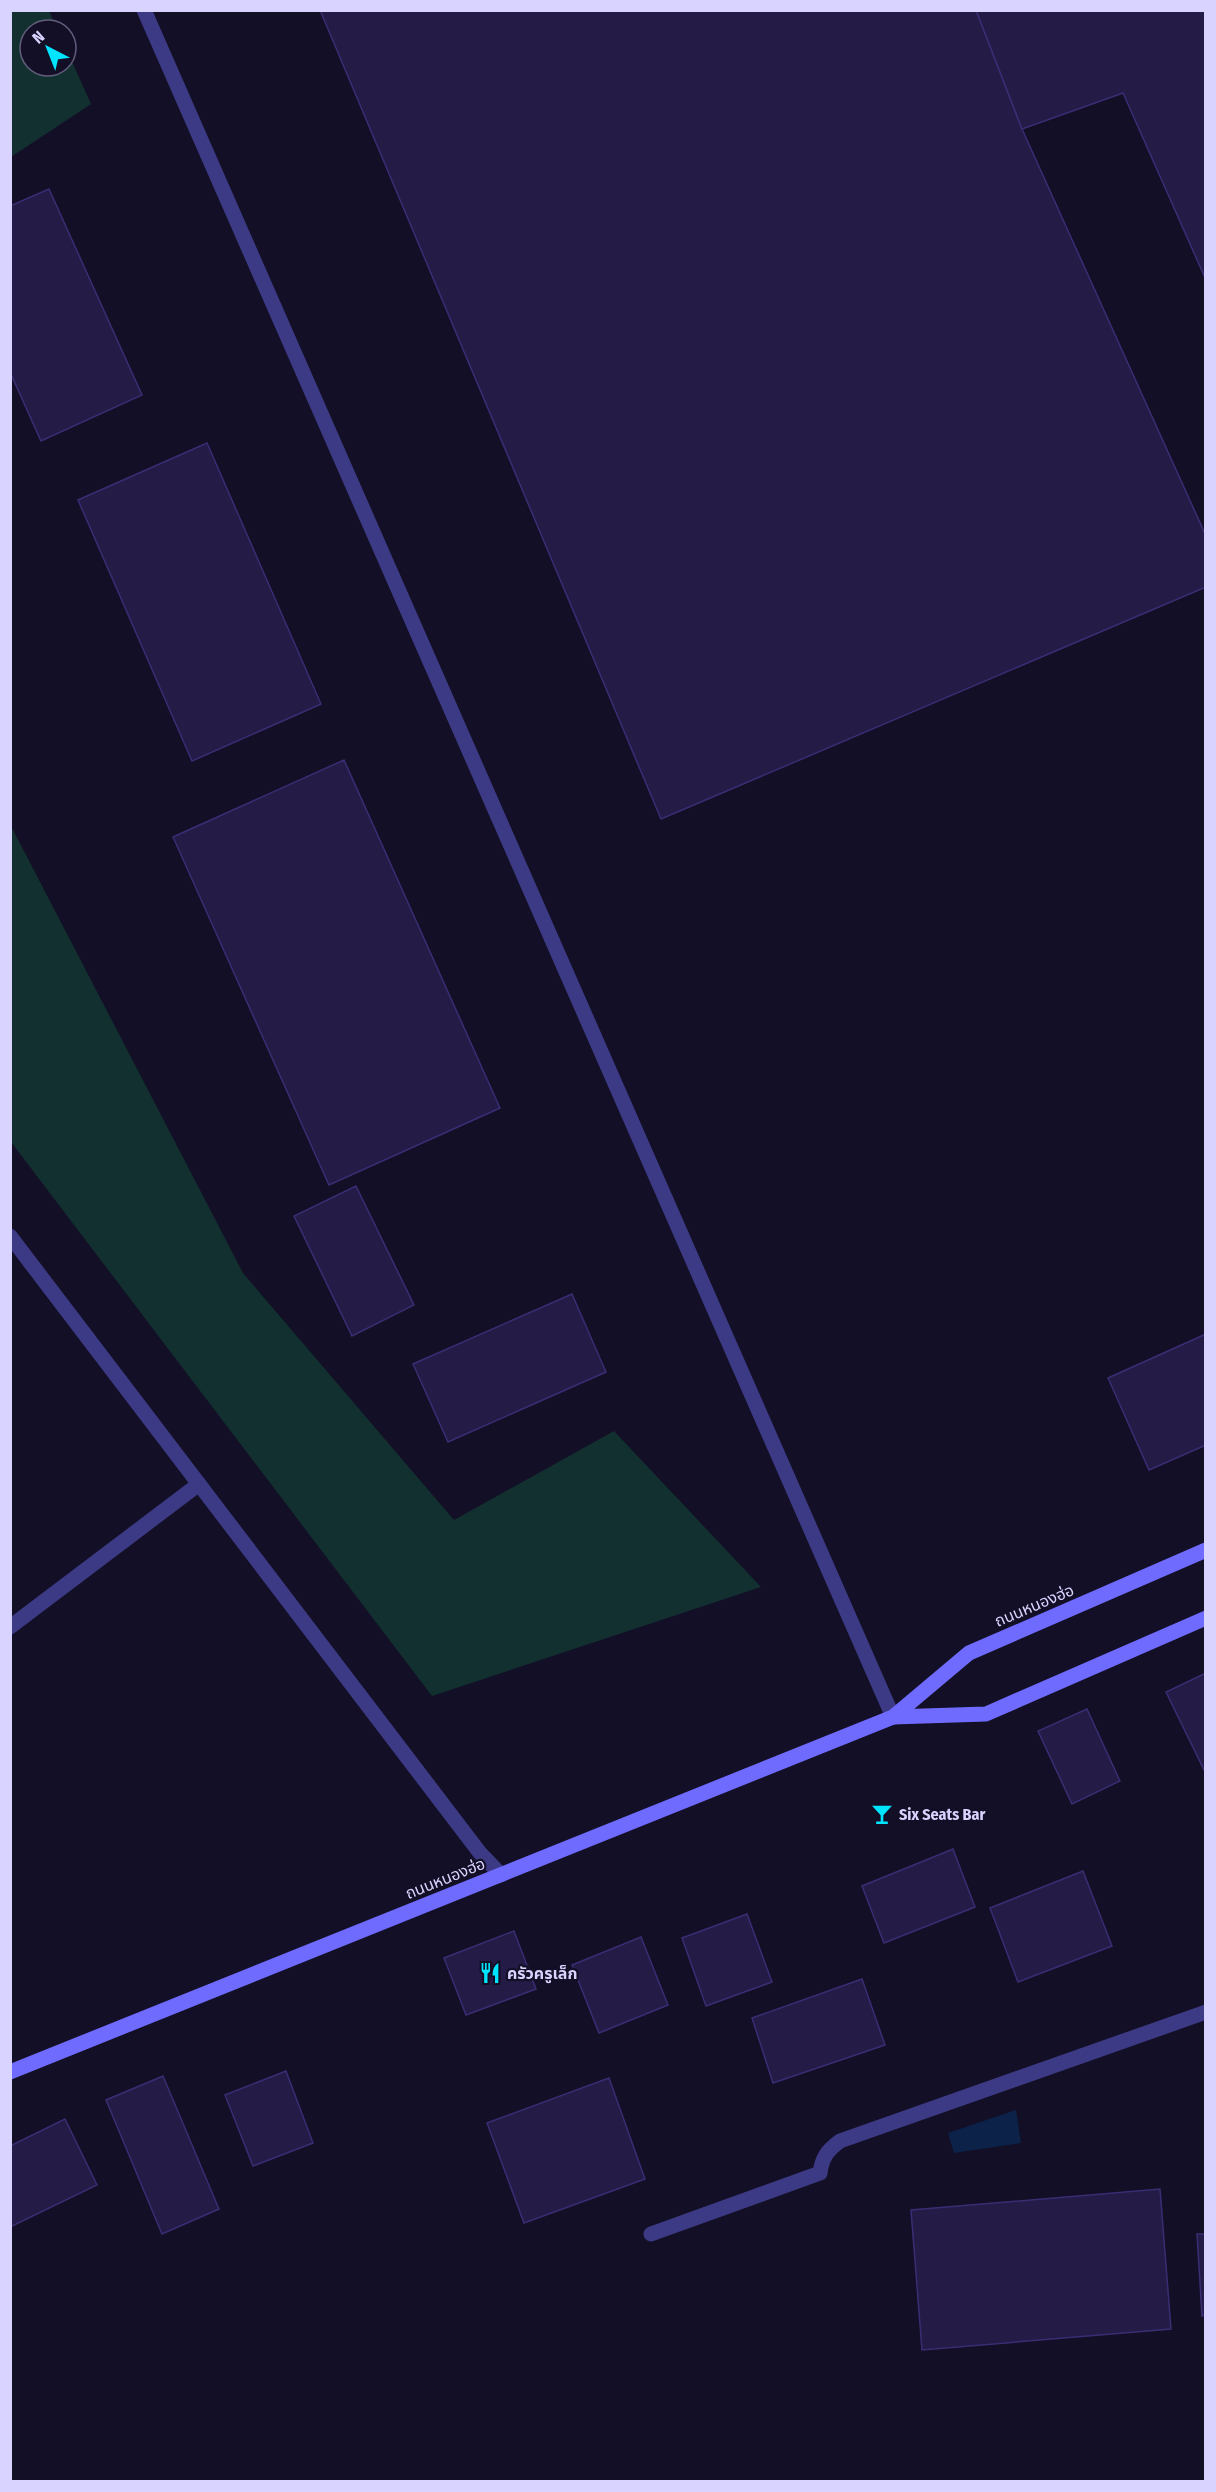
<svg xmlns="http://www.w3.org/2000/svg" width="1216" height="2492" font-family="'Fira Sans Condensed','Noto Sans Thai',sans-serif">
	<rect width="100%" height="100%" fill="#130f26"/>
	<g fill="#12302f">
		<polygon points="11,10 49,11 58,30 30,30 30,66 66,66 66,48 91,104 11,157"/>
		<polygon points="11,826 243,1273 454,1520 614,1431 761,1587 432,1696 11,1142"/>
	</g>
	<polygon fill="#0c2248" points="1016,2110 1021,2143 954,2153 948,2133"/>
	<g fill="#241b47" stroke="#3b2d73" stroke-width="1.5">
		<polygon points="320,10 976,10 1022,129 1206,536 1206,587 661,819"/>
		<polygon points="976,10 1206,10 1206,280 1123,93 1022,129"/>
		<polygon points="49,189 142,395 41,441 10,372 10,206"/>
		<polygon points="207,443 321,704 192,761 78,500"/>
		<polygon points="344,760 500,1108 329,1185 173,837"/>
		<polygon points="356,1186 414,1305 352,1336 294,1216"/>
		<polygon points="572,1294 606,1372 448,1442 413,1364"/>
		<polygon points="1206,1334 1206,1445 1149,1470 1108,1378"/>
		<polygon points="1206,1673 1206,1774 1166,1692"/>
		<polygon points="1087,1709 1120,1781 1072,1804 1038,1731"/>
		<polygon points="953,1849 975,1907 884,1943 862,1886"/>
		<polygon points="1083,1871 1112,1946 1018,1982 990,1908"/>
		<polygon points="747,1914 772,1982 706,2006 682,1938"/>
		<polygon points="514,1931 536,1989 466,2015 444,1958"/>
		<polygon points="641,1937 668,2005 599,2033 572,1965"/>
		<polygon points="862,1979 885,2045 773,2083 752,2018"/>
		<polygon points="286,2071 313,2143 253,2166 225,2095"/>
		<polygon points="163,2076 219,2209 162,2234 106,2100"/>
		<polygon points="609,2078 645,2179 524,2223 487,2123"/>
		<polygon points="65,2119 97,2185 10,2227 10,2146"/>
		<polygon points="1160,2189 1171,2329 922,2350 911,2210"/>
		<polygon points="1197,2234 1206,2234 1206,2315 1202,2316"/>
	</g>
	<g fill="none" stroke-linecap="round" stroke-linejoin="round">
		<g stroke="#3d3a85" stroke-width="15">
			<polyline points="144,10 893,1717"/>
			<polyline points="10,1236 480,1853 501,1875"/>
			<polyline points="10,1627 199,1484"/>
		</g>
		<path stroke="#3d3a85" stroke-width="15" d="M 651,2234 L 820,2173 C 822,2157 828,2150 840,2141 L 1206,2012"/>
		<g stroke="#6f6bff" stroke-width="15">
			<polyline points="893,1717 986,1714 1206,1618"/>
			<polyline points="10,2072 893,1717 969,1653 1206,1550"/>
		</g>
	</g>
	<defs>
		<symbol id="bar-bare" viewBox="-9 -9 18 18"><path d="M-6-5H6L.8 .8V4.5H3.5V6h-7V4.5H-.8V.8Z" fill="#00e5ff" stroke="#130f26" stroke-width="2.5" paint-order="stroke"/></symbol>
		<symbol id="restaurant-bare" viewBox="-9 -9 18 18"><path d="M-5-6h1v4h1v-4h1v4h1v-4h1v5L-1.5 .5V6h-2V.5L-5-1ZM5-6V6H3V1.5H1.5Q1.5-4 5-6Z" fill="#00e5ff" stroke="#130f26" stroke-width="2.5" paint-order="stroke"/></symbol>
	</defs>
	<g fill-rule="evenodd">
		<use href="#bar-bare" x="867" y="1799" width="30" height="30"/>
		<use href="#restaurant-bare" x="475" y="1958" width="30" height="30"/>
	</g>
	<g text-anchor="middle" stroke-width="4.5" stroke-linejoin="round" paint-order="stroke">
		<g font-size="16" fill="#d9d4ff" stroke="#130f26">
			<text transform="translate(1034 1605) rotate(-23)" y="6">ถนนหนองฮ่อ</text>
			<text transform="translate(445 1878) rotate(-22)" y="6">ถนนหนองฮ่อ</text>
		</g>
		<g font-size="16" font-weight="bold" fill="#d9d4ff" stroke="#130f26" text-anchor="start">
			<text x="899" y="1820">Six Seats Bar</text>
			<text x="507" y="1979">ครัวครูเล็ก</text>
		</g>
	</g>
	<rect width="1216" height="2492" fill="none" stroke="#d9d4ff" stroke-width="24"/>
	<g transform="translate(48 48) rotate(318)"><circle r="28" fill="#130f26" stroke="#625e7d" stroke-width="1.5"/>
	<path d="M0-4.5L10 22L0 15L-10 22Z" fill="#00e5ff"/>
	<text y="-9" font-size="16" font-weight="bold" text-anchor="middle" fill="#d9d4ff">N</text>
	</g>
</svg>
